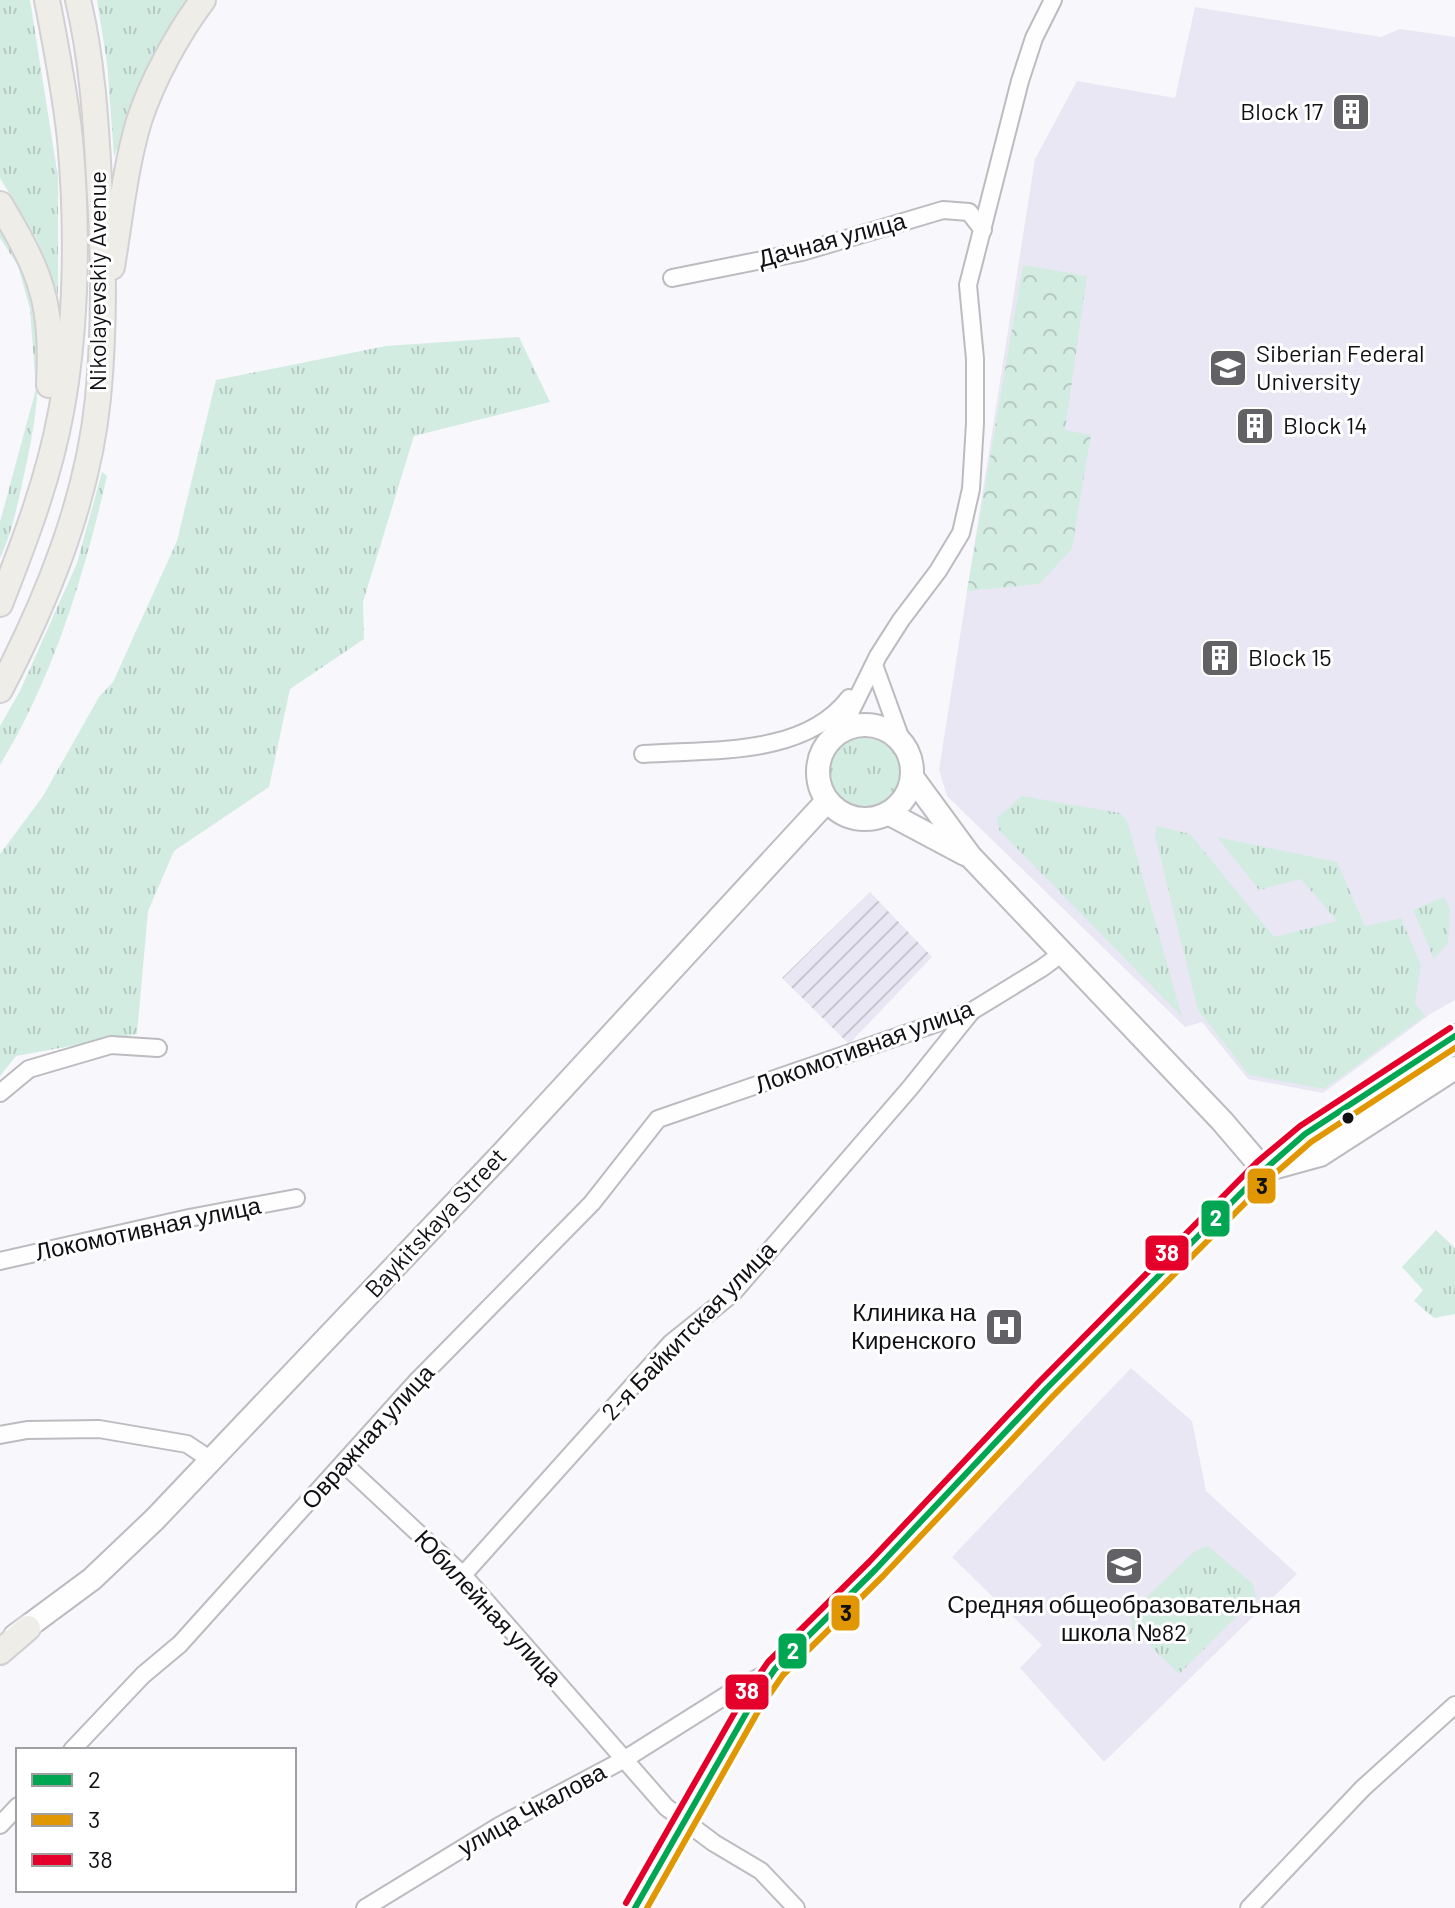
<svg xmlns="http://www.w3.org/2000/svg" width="1455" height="1908" font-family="Barlow,sans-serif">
	<defs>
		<pattern id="industrial-furrows" width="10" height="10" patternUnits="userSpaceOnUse" patternTransform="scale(2)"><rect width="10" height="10" fill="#e9e7f3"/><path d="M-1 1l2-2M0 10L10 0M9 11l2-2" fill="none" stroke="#c7c5cf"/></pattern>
		<pattern id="grass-tufts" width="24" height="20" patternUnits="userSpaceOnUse" patternTransform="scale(2)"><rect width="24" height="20" fill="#d3ece2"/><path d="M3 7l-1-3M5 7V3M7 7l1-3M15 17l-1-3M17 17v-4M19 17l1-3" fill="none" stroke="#b4c9c1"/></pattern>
		<pattern id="park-crowns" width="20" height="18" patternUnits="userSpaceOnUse" patternTransform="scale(2)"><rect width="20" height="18" fill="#d3ece2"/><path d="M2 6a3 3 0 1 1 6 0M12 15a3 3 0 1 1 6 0" fill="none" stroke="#b4c9c1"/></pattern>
	</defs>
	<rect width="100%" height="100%" fill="#f7f7fc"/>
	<g fill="#e9e7f3">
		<polygon points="1195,7 1381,37 1400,29 1455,37 1455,1000 1432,1013 1323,1093 1248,1079 1202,1022 1185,1027 947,796 939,770 1035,159 1077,81 1175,98"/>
		<polygon points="1131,1368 1192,1421 1206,1491 1297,1574 1104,1762 1020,1668 1042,1645 952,1557"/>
	</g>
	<polygon fill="url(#industrial-furrows)" points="870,892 932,957 849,1044 782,978"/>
	<g fill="url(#grass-tufts)">
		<polygon points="0,0 30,0 58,177 58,295 37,240 0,178"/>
		<polygon points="97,0 187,0 146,79 114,157 107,63"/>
		<path d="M 0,224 C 50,304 44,386 24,475 C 18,503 12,533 0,558 L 0,522 L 36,389 L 30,309 L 18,266 L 0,238 Z"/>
		<polygon points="519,337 550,402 414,436 363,602 364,639 290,689 269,787 174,851 148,911 137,1034 16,1056 0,1076 0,854 43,796 99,697 113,682 177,541 216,380 386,346"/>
		<path d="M 102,472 L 107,476 C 84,576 53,678 0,765 L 0,726 L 20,691 L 77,563 Z"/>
		<circle cx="865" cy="771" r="37"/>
		<polygon points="1022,796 1120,813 1127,821 1182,1017 999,830 997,818"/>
		<polygon points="1157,826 1190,834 1274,937 1337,921 1301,879 1259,890 1217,837 1337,862 1365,926 1401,918 1421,965 1415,1003 1425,1016 1324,1089 1249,1075 1198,1010 1155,836"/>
		<polygon points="1444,897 1450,909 1448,943 1434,959 1413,910"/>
		<polygon points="1436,1230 1455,1248 1455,1314 1434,1318 1414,1301 1423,1290 1402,1267"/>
		<polygon points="1208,1546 1253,1584 1256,1597 1179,1674 1132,1628 1130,1613 1196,1550"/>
	</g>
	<polygon fill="url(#park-crowns)" points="1023,265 1087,276 1065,430 1091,435 1072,549 1039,584 967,591"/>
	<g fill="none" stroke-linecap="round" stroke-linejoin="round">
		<defs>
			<g id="minor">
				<polyline points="672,278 802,252 943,210 969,212 983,230"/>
				<polyline points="874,665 903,745"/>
				<polyline points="841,731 878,656 901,620 938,571 961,533 971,489 975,423 975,359 968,285 1020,81 1034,38 1053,0"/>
				<path d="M 643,754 C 711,749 804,757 849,698"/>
				<polyline points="0,1093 29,1069 111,1045 158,1048"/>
				<polyline points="0,1261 189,1218 296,1198"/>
				<polyline points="0,1435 27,1430 99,1429 187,1444 211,1460"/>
				<polyline points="344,1464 463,1575 666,1807 714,1843 761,1871 796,1908"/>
				<polyline points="463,1575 671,1343 732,1294 910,1088 971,1012"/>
				<polyline points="72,1750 143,1675 180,1644 417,1381 592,1203 658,1119 972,1011 1042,968 1061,954"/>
				<polyline points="0,1825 18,1806"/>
				<polyline points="365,1908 499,1826 625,1759 733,1691 771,1671"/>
				<polyline points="1249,1908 1363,1788 1455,1705"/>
			</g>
			<g id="secondary">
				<circle cx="865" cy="772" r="47"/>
				<polyline points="912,777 970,856 1222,1121 1264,1170"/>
				<polyline points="888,813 965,854"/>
				<polyline points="1269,1169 1320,1155 1455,1068"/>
				<polyline points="15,1636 92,1579 155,1519 500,1156 827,801"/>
				<polyline points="635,1908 752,1703 775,1669 876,1569 1046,1389 1264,1170 1305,1134 1455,1036"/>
			</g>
			<g id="primary">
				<path d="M 0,204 C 42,274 53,303 49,385"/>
				<path d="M 112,267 C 120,219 125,168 139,121 C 152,81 178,33 203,0"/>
				<path d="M 0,604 C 24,543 49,478 61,412 C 77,326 78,226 70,139 C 65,92 56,46 47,0"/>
				<path d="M 0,690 C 47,600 88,500 98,398 C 105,327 104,253 99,180 C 96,121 92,58 78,0"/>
				<polyline points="0,1652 28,1628"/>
			</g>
		</defs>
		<use href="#minor" stroke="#bcbcc0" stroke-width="20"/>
		<use href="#secondary" stroke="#bcbcc0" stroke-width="26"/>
		<use href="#primary" stroke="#d1d1d4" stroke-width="28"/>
		<use href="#minor" stroke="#fefeff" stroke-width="16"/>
		<use href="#secondary" stroke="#fefeff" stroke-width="22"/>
		<use href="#primary" stroke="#efede7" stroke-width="24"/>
		<defs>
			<polyline id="bus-1" points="635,1908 752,1703 775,1669 876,1569 1046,1389 1264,1170 1305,1134 1455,1036"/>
			<polyline id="bus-2" points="647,1908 760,1708 783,1675 883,1576 1053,1396 1271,1177 1311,1142 1455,1048"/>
			<polyline id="bus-3" points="626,1903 743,1698 768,1662 869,1562 1039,1382 1257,1162 1300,1126 1450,1028"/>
		</defs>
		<use href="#bus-1" stroke="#fff" stroke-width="12"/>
		<use href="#bus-2" stroke="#fff" stroke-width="12"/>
		<use href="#bus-3" stroke="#fff" stroke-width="12"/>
		<use href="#bus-1" stroke="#00a651" stroke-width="6"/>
		<use href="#bus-2" stroke="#e09702" stroke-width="6"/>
		<use href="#bus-3" stroke="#e4002b" stroke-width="6"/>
	</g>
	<defs>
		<symbol id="building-square" viewBox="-11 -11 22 22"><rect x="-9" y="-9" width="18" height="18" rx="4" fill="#626166" stroke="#fff"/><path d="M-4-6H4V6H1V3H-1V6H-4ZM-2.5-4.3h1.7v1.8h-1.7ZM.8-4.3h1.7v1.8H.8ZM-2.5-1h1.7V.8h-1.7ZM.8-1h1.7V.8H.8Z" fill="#fff"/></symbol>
		<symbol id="university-square" viewBox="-11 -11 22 22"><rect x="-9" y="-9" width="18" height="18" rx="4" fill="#626166" stroke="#fff"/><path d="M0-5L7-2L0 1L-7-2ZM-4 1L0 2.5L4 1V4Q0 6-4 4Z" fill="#fff"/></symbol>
		<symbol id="hospital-square" viewBox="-11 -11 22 22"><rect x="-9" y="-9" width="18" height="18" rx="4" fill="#626166" stroke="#fff"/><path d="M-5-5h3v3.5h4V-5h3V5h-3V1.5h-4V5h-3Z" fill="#fff"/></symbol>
		<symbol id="school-square" viewBox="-11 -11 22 22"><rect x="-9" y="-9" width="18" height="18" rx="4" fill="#626166" stroke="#fff"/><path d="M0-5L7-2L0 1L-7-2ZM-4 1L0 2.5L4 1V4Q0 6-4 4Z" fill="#fff"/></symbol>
	</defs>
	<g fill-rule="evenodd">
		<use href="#building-square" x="1329" y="90" width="44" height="44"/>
		<use href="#university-square" x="1206" y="346" width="44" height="44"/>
		<use href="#building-square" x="1233" y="404" width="44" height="44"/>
		<use href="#building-square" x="1198" y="636" width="44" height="44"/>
		<use href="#hospital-square" x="982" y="1305" width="44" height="44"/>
		<use href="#school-square" x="1102" y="1544" width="44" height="44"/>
	</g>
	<circle fill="#111015" stroke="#fff" stroke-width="3" cx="1348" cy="1118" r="7"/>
	<g text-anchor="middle" stroke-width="6" stroke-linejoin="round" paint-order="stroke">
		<g font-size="24" fill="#111015" stroke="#fff" text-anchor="start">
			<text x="1323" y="120" text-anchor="end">Block 17</text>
			<text x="1256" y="362">Siberian Federal<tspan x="1256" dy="28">University</tspan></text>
			<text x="1283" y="434">Block 14</text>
			<text x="1248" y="666">Block 15</text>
			<text x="976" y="1321" text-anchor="end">Клиника на<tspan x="976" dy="28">Киренского</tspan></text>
			<text x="1124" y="1613" text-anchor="middle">Средняя общеобразовательная<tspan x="1124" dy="28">школа №82</tspan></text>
		</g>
		<g font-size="24" fill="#111015" stroke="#fff">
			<text transform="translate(832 240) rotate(-15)" y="8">Дачная улица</text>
			<text transform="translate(98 281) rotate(-90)" y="8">Nikolayevskiy Avenue</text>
			<text transform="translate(864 1047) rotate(-20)" y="8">Локомотивная улица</text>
			<text transform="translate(436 1223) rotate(-47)" y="8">Baykitskaya Street</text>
			<text transform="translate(148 1229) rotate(-12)" y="8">Локомотивная улица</text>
			<text transform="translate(689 1331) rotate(-46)" y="8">2-я Байкитская улица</text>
			<text transform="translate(368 1437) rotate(-48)" y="8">Овражная улица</text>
			<text transform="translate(488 1608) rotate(47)" y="8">Юбилейная улица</text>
			<text transform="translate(532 1810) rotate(-29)" y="8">улица Чкалова</text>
		</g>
	</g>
	<g stroke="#fff" stroke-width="3">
		<rect x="1246" y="1167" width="31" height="38" rx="8" fill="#e09702"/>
		<rect x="1200" y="1199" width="31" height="39" rx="8" fill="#00a651"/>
		<rect x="1144" y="1234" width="46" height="38" rx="8" fill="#e4002b"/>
		<rect x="830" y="1594" width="31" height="38" rx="8" fill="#e09702"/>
		<rect x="777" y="1632" width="31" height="38" rx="8" fill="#00a651"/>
		<rect x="724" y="1673" width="46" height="38" rx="8" fill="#e4002b"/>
	</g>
	<g font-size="22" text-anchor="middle" font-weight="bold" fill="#fff">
		<text x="1216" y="1226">2</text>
		<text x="1167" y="1261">38</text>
		<text x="793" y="1659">2</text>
		<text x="747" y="1699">38</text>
	</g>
	<g font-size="22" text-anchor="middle" font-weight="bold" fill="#111">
		<text x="1262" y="1194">3</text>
		<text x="846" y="1621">3</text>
	</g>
	<rect x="16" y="1748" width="280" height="144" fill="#ffffff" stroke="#a09fa1" stroke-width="2"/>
	<rect x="32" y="1774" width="40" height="12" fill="#00a651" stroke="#a09fa1" stroke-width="2"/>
	<text x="88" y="1788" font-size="24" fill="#111015">2</text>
	<rect x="32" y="1814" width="40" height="12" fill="#e09702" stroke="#a09fa1" stroke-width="2"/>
	<text x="88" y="1828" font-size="24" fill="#111015">3</text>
	<rect x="32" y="1854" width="40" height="12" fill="#e4002b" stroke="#a09fa1" stroke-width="2"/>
	<text x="88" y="1868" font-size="24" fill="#111015">38</text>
</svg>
